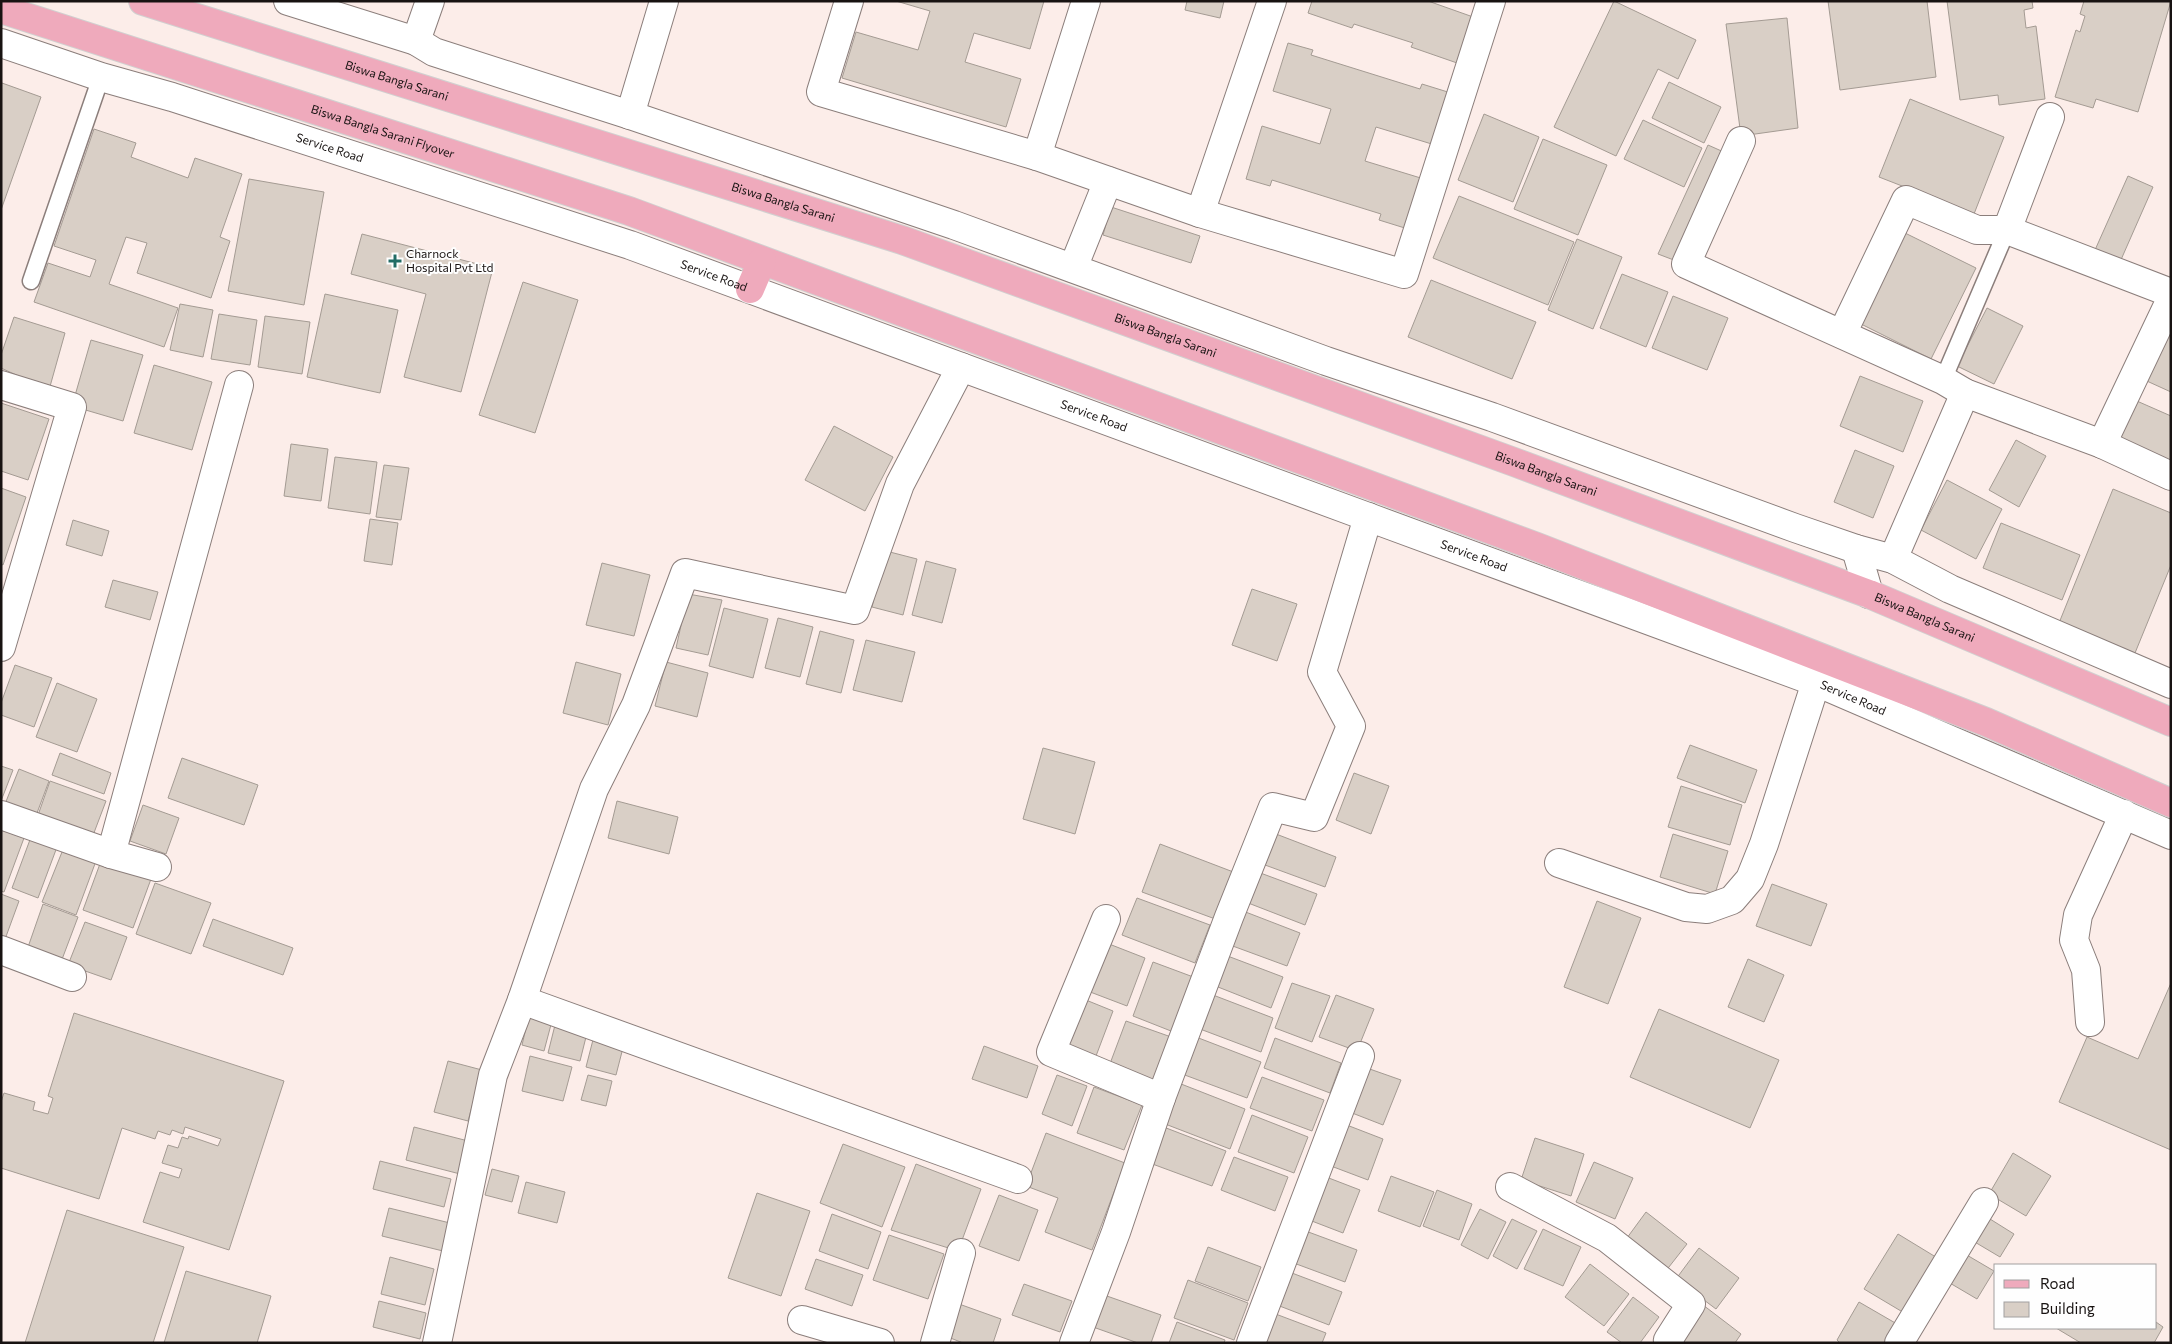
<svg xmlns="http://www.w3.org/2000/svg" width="2172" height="1344" font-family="Commissioner,sans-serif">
	<rect width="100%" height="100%" fill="#fcede9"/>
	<g fill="#d9cfc6" stroke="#a49b93">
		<polygon points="896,1 1044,1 1030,49 974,33 965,62 1021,79 1006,127 842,78 856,32 918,50 930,11"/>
		<polygon points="1187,1 1224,1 1220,18 1185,10"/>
		<polygon points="1312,1 1428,1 1476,18 1460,64 1411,47 1413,43 1354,24 1352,28 1308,13"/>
		<polygon points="1614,1 1696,40 1678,79 1658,69 1616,156 1554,127"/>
		<polygon points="1828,1 1927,1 1936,77 1840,90"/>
		<polygon points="1947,1 2032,1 2033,8 2024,10 2026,28 2036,26 2045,99 1999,105 1998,95 1960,100"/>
		<polygon points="2084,1 2171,1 2138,112 2096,99 2093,108 2055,97 2076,30 2080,32 2085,16 2080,14"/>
		<polygon points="1787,18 1798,128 1741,136 1726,24"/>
		<polygon points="1288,43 1313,50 1311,55 1420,89 1422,84 1451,93 1435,145 1376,127 1365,161 1424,179 1408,229 1379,220 1381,214 1272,180 1270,186 1246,179 1262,126 1320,144 1331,109 1273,91"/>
		<polygon points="1669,82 1721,107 1704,143 1652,118"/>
		<polygon points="2,83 41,97 1,210 1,86"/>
		<polygon points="1910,99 2004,137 1974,214 1879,177"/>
		<polygon points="1484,114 1539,137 1513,202 1458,180"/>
		<polygon points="1643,120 1702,148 1684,187 1624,159"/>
		<polygon points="94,129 136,143 131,157 188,178 195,158 242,174 220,237 230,241 211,298 137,273 147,243 126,237 109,284 178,308 164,347 34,302 48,263 90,277 96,260 54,246"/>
		<polygon points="1543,139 1607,165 1578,235 1514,209"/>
		<polygon points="1708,145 1726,153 1679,262 1658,254"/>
		<polygon points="2128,176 2153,187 2120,262 2095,250"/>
		<polygon points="249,179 324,192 304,305 228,291"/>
		<polygon points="1459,196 1574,242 1548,305 1433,258"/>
		<polygon points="1111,207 1200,236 1191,263 1103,235"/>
		<polygon points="1905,233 1976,268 1931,359 1859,323"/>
		<polygon points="362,234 493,268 461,392 404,377 426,294 351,274"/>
		<polygon points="1577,239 1622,257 1593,329 1548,310"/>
		<polygon points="1622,274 1668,292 1646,347 1600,328"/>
		<polygon points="1431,280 1536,322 1512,379 1408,337"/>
		<polygon points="523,282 578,300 535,433 479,415"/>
		<polygon points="325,294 398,310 380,393 307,377"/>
		<polygon points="1673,296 1728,318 1707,370 1652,348"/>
		<polygon points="180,304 213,310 203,357 170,350"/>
		<polygon points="1987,308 2023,326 1994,384 1957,366"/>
		<polygon points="219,314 257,320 250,365 211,359"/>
		<polygon points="265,316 310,322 302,374 258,367"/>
		<polygon points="14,317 65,333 49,390 1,368 1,355"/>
		<polygon points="2160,328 2171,333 2171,392 2138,377"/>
		<polygon points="91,340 143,355 123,421 72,406"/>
		<polygon points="154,365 212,382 192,450 134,433"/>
		<polygon points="1860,376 1923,401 1903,452 1840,426"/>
		<polygon points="2130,398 2171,416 2171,469 2110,442"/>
		<polygon points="1,403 49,419 28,480 1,471"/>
		<polygon points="834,426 893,457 865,511 805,480"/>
		<polygon points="2016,440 2046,456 2019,507 1989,490"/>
		<polygon points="291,444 328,449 321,501 284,496"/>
		<polygon points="1855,450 1894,466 1873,518 1834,502"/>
		<polygon points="335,457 377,462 370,514 328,508"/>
		<polygon points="384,465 409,468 401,520 376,517"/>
		<polygon points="1947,480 2002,509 1976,559 1921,530"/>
		<polygon points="1,488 26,497 3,565 1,564"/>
		<polygon points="2113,489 2171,513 2171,565 2135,653 2059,623"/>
		<polygon points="370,519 398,523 392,565 364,561"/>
		<polygon points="73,520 109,531 102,556 66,545"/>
		<polygon points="2001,523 2080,555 2062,600 1983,568"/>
		<polygon points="886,551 917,559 903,615 872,607"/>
		<polygon points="926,561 956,569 942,623 912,615"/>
		<polygon points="602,563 650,575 634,636 586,625"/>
		<polygon points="113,580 158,592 150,620 105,607"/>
		<polygon points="1252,589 1297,604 1277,661 1232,645"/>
		<polygon points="688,594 722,600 708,655 676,648"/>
		<polygon points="724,608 768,619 753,678 709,666"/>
		<polygon points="778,618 813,627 800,677 765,668"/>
		<polygon points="820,631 854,640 841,693 806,684"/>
		<polygon points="866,640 915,652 902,702 853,690"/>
		<polygon points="576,662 621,674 608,725 563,713"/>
		<polygon points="666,662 708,673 697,717 655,706"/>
		<polygon points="15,665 52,678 34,727 1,715 1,703"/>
		<polygon points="57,683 97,699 77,752 36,737"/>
		<polygon points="1690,745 1757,770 1745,803 1677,778"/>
		<polygon points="1043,748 1095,762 1075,834 1023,819"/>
		<polygon points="60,753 111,773 104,794 52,775"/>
		<polygon points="182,758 258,785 244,825 168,798"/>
		<polygon points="1,766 13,770 1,801"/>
		<polygon points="19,769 49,781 34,821 3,809"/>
		<polygon points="1354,773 1389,786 1371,834 1336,820"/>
		<polygon points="50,781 106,801 92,838 37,818"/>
		<polygon points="1681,786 1742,805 1730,845 1668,827"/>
		<polygon points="617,801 678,817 669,854 608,838"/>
		<polygon points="143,805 179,818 166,854 130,841"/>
		<polygon points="1,830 24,838 4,892 1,891"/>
		<polygon points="1276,834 1336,857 1325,887 1265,865"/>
		<polygon points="1673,834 1728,851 1715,894 1660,877"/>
		<polygon points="31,837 57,847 38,898 12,888"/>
		<polygon points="1160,844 1236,873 1218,920 1142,892"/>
		<polygon points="64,847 96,861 76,915 42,902"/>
		<polygon points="101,861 151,879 133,928 83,910"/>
		<polygon points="1255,871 1317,894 1305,925 1243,901"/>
		<polygon points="155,883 211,903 191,954 136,934"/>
		<polygon points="1772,884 1827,904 1811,946 1756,926"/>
		<polygon points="1,894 19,901 4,942 1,941"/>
		<polygon points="1137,898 1210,925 1195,963 1122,935"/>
		<polygon points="1597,901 1641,918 1608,1004 1564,987"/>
		<polygon points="43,904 78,917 61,962 27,950"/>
		<polygon points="1243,911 1300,933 1287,966 1230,945"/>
		<polygon points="213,919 293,948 283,975 203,946"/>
		<polygon points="85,922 127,937 111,980 68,965"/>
		<polygon points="1104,942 1145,958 1127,1006 1085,990"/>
		<polygon points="1225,955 1283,977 1271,1008 1213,985"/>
		<polygon points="1748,959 1784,975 1764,1022 1728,1007"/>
		<polygon points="1153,962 1196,978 1176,1033 1133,1016"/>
		<polygon points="1292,983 1330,996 1312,1042 1275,1028"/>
		<polygon points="2171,983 2171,1150 2059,1102 2087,1037 2138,1059"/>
		<polygon points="1213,995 1273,1018 1261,1052 1200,1029"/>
		<polygon points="1336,995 1374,1009 1357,1051 1319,1037"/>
		<polygon points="1081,998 1113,1011 1096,1056 1064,1044"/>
		<polygon points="1659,1009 1779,1060 1750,1128 1630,1077"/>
		<polygon points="530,1011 553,1017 544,1051 522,1045"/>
		<polygon points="74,1013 284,1081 229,1250 143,1222 160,1172 179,1178 182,1169 162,1163 168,1145 178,1148 182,1137 188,1139 189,1136 218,1146 221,1139 185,1127 183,1134 172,1130 170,1135 158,1131 155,1139 122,1128 99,1199 1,1168 1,1102 4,1093 35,1102 33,1110 48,1114 53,1098 48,1096"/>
		<polygon points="556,1021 588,1029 580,1061 548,1053"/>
		<polygon points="1126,1021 1174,1038 1155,1087 1108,1069"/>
		<polygon points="595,1032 625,1040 616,1075 586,1067"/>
		<polygon points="1196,1037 1261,1062 1247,1098 1182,1074"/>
		<polygon points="1275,1038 1341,1063 1330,1093 1264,1068"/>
		<polygon points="984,1046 1038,1066 1027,1098 972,1079"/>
		<polygon points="530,1056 572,1067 563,1101 522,1091"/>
		<polygon points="448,1061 482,1070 468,1121 434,1112"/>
		<polygon points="1364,1067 1401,1080 1383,1125 1347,1111"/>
		<polygon points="588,1075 612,1081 606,1106 581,1100"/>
		<polygon points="1057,1075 1087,1086 1072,1126 1042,1114"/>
		<polygon points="1262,1077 1324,1100 1312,1131 1250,1108"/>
		<polygon points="1176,1082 1245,1109 1230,1149 1160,1122"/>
		<polygon points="1094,1087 1142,1105 1124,1150 1077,1133"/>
		<polygon points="1252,1115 1308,1137 1294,1173 1238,1152"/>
		<polygon points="1339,1122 1383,1139 1368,1180 1323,1163"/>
		<polygon points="1161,1126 1226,1151 1212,1186 1147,1162"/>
		<polygon points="414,1127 472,1142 464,1175 406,1160"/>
		<polygon points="1046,1133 1125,1163 1092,1250 1045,1232 1058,1198 1026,1186"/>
		<polygon points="1535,1138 1584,1154 1571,1196 1521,1180"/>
		<polygon points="843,1144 905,1167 882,1227 820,1203"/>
		<polygon points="2013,1153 2051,1176 2026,1216 1989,1194"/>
		<polygon points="1234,1157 1288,1177 1275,1211 1221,1190"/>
		<polygon points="380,1161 451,1179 444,1207 373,1189"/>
		<polygon points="1594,1162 1633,1178 1615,1219 1576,1202"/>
		<polygon points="916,1164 981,1189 958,1251 891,1230"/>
		<polygon points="492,1169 519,1176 512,1202 485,1195"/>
		<polygon points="1321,1175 1360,1190 1343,1233 1304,1218"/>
		<polygon points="1391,1176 1434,1192 1420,1227 1378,1211"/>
		<polygon points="526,1182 565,1192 557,1223 518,1213"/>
		<polygon points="1437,1190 1472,1204 1459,1240 1423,1226"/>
		<polygon points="757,1193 810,1211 781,1296 728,1278"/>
		<polygon points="999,1195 1038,1210 1019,1261 979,1246"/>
		<polygon points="389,1208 450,1223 443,1251 382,1236"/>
		<polygon points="1480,1209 1506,1222 1488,1259 1461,1245"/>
		<polygon points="67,1210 184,1247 153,1343 25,1343"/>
		<polygon points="1646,1212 1687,1244 1665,1272 1624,1242"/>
		<polygon points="832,1214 881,1232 868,1269 819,1251"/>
		<polygon points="1982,1214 2014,1234 2000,1257 1968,1238"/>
		<polygon points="1512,1219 1537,1231 1517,1269 1493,1256"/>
		<polygon points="1543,1229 1581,1247 1563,1286 1524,1269"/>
		<polygon points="1303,1230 1357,1250 1345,1282 1291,1262"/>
		<polygon points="1898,1234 1944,1262 1911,1317 1864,1289"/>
		<polygon points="889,1235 944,1254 928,1299 873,1280"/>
		<polygon points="1208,1247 1261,1267 1248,1301 1195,1281"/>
		<polygon points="1699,1248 1739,1278 1716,1309 1676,1279"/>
		<polygon points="1960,1251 1994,1271 1977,1299 1943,1279"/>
		<polygon points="390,1257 434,1269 425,1305 381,1294"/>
		<polygon points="816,1259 863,1275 852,1306 805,1289"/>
		<polygon points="1590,1264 1629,1294 1604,1326 1565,1297"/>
		<polygon points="1284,1270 1342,1292 1329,1325 1277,1305"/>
		<polygon points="186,1271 271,1296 257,1343 164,1343"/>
		<polygon points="1188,1280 1248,1303 1234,1340 1174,1318"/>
		<polygon points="1024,1284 1072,1301 1060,1332 1012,1315"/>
		<polygon points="1104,1295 1161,1315 1151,1343 1138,1343 1093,1327"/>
		<polygon points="1633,1297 1659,1317 1640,1343 1622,1343 1607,1332"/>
		<polygon points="379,1301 426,1313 420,1339 373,1327"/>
		<polygon points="1859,1302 1897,1324 1886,1343 1840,1343 1837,1340"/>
		<polygon points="959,1304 1001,1319 993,1343 963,1343 948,1337"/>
		<polygon points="1703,1305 1741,1334 1735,1343 1679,1343"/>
		<polygon points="1265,1310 1326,1333 1322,1343 1263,1343"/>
		<polygon points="1177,1322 1225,1340 1224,1343 1169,1343"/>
		<polygon points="2156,1322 2163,1327 2154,1343 2081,1343 2056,1328 2156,1328"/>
	</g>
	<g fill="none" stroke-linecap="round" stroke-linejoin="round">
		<defs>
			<g id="service">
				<polyline points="31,281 101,77"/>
				<polyline points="1943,380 2007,230"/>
			</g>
			<g id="minor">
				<polyline points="849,1 821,92 1037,156 1086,1"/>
				<polyline points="1272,1 1200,213 1404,274 1491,1"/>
				<polyline points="416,41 430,1"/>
				<polyline points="630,115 664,1"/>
				<polyline points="1741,141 1686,264 1943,380 1965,393 2102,444 2171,476"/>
				<polyline points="1037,156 1200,213"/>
				<polyline points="2007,230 2050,117"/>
				<polyline points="1073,268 1108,181"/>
				<polyline points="1842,334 1906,200 1977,230 2007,230 2171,293"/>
				<polyline points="1,385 72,407 1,647"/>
				<polyline points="2102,444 2171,299"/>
				<polyline points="1893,559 1965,393"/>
				<polyline points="1,815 111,854 239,385"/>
				<polyline points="111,854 157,867"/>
				<polyline points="1559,863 1686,907 1707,909 1732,900 1750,879 1764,844 1816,682"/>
				<polyline points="1106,919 1051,1052 1161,1098"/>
				<polyline points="1,950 72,977"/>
				<polyline points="522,1000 1018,1179"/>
				<polyline points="2090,1022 2086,970 2074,940 2078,915 2124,814"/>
				<polyline points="1510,1187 1607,1238 1691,1304 1668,1340 1670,1343"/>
				<polyline points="802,1320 880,1343"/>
				<polyline points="437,1343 493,1075 522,1000 594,789 636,705 685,573 855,610 900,484 961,367"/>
				<polyline points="935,1343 961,1253"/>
				<polyline points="1074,1343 1116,1232 1161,1098 1229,917 1273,807 1314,817 1351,726 1322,672 1368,517"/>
				<polyline points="1251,1343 1360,1056"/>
				<polyline points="1899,1343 1984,1202"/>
			</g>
			<g id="tertiary">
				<polyline points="288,1 416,41 434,52 630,115 954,225 1326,361 1492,417 1795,528 1856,549 1893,559 1950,589 2171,684"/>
				<path id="s1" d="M 1,43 L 101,77 L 172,97 L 630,245 L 1368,517 L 1816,682 L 2171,835"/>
				<polyline points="1856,549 1869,594"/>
			</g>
			<g id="primary">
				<path id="s2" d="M 143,1 L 902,240 L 1514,462 L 1869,594 L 2171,722"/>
				<path id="s3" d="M 1,9 L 629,211 L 1537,547 L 1986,722 L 2171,803"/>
				<polyline points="750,289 762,261"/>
			</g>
		</defs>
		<use href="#service" stroke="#8b7e7b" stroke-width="19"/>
		<use href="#minor" stroke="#8b7e7b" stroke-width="30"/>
		<use href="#tertiary" stroke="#8b7e7b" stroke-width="30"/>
		<use href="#primary" stroke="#d1d0d0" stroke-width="30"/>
		<use href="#service" stroke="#fff" stroke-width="16"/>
		<use href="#minor" stroke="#fff" stroke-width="28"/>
		<use href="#tertiary" stroke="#fff" stroke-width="28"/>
		<use href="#primary" stroke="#efaabc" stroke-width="28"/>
	</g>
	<path fill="#226c66" stroke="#fefefe" stroke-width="2" d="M392.5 253.5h5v5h5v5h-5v5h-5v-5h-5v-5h5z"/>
	<g text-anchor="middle" stroke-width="4" stroke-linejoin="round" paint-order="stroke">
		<g font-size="12" fill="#181312" stroke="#fefefe">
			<text dy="4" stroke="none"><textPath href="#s2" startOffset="266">Biswa Bangla Sarani</textPath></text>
			<text dy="4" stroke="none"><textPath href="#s3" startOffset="401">Biswa Bangla Sarani Flyover</textPath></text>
			<text dy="4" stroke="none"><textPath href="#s1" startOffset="345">Service Road</textPath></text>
			<text dy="4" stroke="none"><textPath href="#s2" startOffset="671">Biswa Bangla Sarani</textPath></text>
			<text dy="4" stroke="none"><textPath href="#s1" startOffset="750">Service Road</textPath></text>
			<text dy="4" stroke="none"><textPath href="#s2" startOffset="1076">Biswa Bangla Sarani</textPath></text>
			<text dy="4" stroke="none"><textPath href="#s1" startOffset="1155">Service Road</textPath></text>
			<text dy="4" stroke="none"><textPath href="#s2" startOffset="1481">Biswa Bangla Sarani</textPath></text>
			<text dy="4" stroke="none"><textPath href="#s1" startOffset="1560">Service Road</textPath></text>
			<text dy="4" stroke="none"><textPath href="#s2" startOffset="1886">Biswa Bangla Sarani</textPath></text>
			<text dy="4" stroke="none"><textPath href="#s1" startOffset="1965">Service Road</textPath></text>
		</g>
		<g font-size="12" fill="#181312" stroke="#fefefe" text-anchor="start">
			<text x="406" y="258">Charnock<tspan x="406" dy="14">Hospital Pvt Ltd</tspan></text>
		</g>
	</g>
	<rect width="2172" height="1344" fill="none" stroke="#181312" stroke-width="5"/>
	<rect x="1994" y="1264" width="162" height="65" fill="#fefefe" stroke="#a2a0a0"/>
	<rect x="2004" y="1280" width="25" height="8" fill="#efaabc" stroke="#a2a0a0"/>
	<text x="2040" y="1289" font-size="15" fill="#181312">Road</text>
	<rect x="2004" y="1302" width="25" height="15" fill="#d9cfc6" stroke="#a2a0a0"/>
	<text x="2040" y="1314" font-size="15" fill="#181312">Building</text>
</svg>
